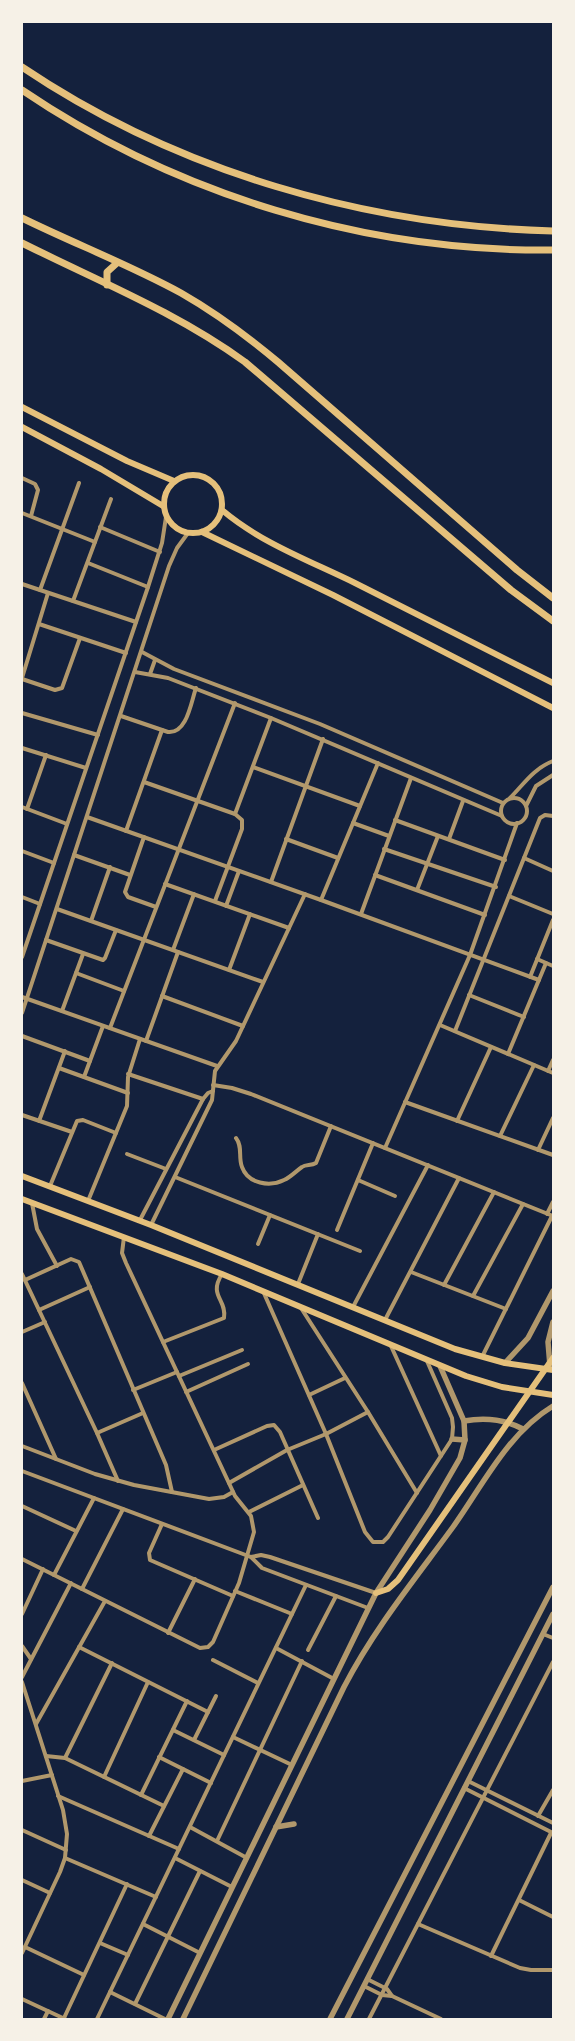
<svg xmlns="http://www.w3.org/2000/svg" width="575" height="2041" font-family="Commissioner,sans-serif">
	<rect width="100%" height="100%" fill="#14213d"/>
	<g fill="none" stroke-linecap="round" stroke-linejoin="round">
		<g stroke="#b1986c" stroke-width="4">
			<polyline points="22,478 35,484 38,490 31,516"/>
			<polyline points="22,513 95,542"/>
			<polyline points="100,527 160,552"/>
			<polyline points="88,563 148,587"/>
			<polyline points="22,584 136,622"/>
			<polyline points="40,590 79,483"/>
			<polyline points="73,601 111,499"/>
			<polyline points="39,624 126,653"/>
			<polyline points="142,652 174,669 320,724 503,803"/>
			<polyline points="135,672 168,678 271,718 502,816"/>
			<polyline points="150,674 155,660"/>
			<polyline points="22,678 48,593"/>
			<polyline points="22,679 55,690 62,688 80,638"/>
			<polyline points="22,713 98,735"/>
			<path d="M 121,716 L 168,732 C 187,734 191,702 196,688"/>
			<polyline points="22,748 86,768"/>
			<polyline points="253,767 360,806"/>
			<polyline points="144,782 235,814 242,820 242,829 215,901"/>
			<path d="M 510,798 C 524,784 533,769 553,761"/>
			<circle cx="514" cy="811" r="13"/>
			<polyline points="526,806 536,786 553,775"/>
			<polyline points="22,807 67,824"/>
			<polyline points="27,809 46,755"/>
			<polyline points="235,814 271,718"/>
			<polyline points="87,817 321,900 539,980"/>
			<polyline points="395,820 505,860"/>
			<polyline points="353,823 389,836"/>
			<polyline points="126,831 162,730"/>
			<polyline points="144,837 125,892 128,897 156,907"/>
			<polyline points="286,839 338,858"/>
			<polyline points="449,839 463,801"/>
			<polyline points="384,849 496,887"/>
			<polyline points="22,851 54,863"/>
			<polyline points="74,855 130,875"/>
			<polyline points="524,858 553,871"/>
			<polyline points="375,875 485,915"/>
			<polyline points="271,882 323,739"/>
			<polyline points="165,884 289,928"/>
			<polyline points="417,890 438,836"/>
			<polyline points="509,896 553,914"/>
			<polyline points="22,897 40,904"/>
			<polyline points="321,900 378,763"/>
			<polyline points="226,906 239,871"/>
			<polyline points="57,909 263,982"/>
			<polyline points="361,914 411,778"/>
			<polyline points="91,921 110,867"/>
			<polyline points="46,940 103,960 105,958 116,930"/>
			<polyline points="173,950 194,894"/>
			<polyline points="22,957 148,587 162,543 166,517"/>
			<polyline points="537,959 553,966"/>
			<polyline points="229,970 250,914"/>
			<polyline points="76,973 124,991"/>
			<polyline points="530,977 553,920"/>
			<polyline points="469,995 524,1017"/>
			<polyline points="162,996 243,1026"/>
			<polyline points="22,997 217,1066"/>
			<polyline points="62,1011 83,954"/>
			<polyline points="22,1013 169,566 177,548 188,533"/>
			<polyline points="440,1025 553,1073"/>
			<polyline points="110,1028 235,703"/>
			<polyline points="455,1031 540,818 545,815 553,816"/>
			<polyline points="22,1036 90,1061"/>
			<polyline points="146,1041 178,952"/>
			<polyline points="508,1054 546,963"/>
			<polyline points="59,1068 128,1093"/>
			<polyline points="548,1071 553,1060"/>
			<polyline points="128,1074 203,1099"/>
			<polyline points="84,1077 103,1026"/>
			<polyline points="213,1085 232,1088 251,1094 553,1216"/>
			<polyline points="405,1102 553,1155"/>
			<polyline points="22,1115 72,1132"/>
			<polyline points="39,1121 65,1051"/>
			<polyline points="457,1121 491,1047"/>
			<polyline points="500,1136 534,1065"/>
			<path d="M 236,1138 C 243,1147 238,1157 242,1167 C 248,1184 270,1187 284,1180 C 291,1177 296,1171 302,1167 C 306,1164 311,1166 316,1163 L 331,1126"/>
			<polyline points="385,1148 470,955 517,823"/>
			<polyline points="538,1150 553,1118"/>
			<polyline points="127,1154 166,1169"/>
			<polyline points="175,1177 360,1251"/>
			<polyline points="358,1180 395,1196"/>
			<polyline points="50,1186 77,1121 83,1120 116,1133"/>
			<polyline points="88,1201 127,1106 128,1077 140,1039"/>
			<polyline points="32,1203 37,1229 57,1266"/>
			<polyline points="547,1214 553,1202"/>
			<polyline points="140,1220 203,1099 208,1093 213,1091"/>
			<polyline points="151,1225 212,1100 215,1071 236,1041 305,894"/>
			<polyline points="337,1230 373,1143"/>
			<polyline points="258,1244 270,1215"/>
			<polyline points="411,1272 506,1309"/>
			<polyline points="22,1274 97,1433 118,1481"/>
			<polyline points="25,1280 71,1259 79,1262 166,1465 172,1492"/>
			<polyline points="298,1284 318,1234"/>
			<polyline points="444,1285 494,1192"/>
			<polyline points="263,1291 326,1434 365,1532 373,1542 383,1542 388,1537 452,1439 453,1427 452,1418 427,1361"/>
			<polyline points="473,1296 523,1204"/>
			<polyline points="353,1307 428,1165"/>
			<polyline points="301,1308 368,1412 417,1493"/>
			<polyline points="39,1310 90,1287"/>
			<polyline points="385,1320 459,1178"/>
			<polyline points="22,1332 45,1322"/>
			<path d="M 163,1342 L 224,1318 C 227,1299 208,1296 222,1274"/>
			<polyline points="391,1346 441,1456"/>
			<polyline points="482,1357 552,1216"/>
			<polyline points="179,1376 242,1350"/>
			<polyline points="22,1383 56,1459"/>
			<polyline points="133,1390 177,1372"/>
			<polyline points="186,1392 248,1364"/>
			<polyline points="309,1395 345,1378"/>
			<polyline points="97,1433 143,1413"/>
			<polyline points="22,1446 95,1474 134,1485 209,1499 224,1497 233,1492"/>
			<polyline points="214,1450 267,1426 274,1425 280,1432 318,1518"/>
			<polyline points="22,1471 251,1557 261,1555 270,1557 376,1593"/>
			<polyline points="229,1483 287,1450 326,1434 368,1412"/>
			<polyline points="22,1506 76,1531"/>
			<polyline points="249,1512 303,1485"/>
			<polyline points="162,1524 149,1553 150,1560 233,1596"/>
			<polyline points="251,1557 262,1568 368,1608"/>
			<polyline points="22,1559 200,1648 208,1647 213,1642 239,1583 254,1532 251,1516 235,1496 126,1263 122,1253 124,1237"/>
			<polyline points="54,1575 94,1498"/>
			<polyline points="82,1589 123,1509"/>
			<polyline points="235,1591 292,1614"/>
			<polyline points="22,1614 43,1569"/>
			<polyline points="168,1633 195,1579"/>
			<polyline points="543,1634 553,1638"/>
			<polyline points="22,1646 31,1659"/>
			<polyline points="79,1647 208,1712"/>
			<polyline points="276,1648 334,1679"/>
			<polyline points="308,1650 336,1596"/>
			<polyline points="213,1660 258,1683"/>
			<polyline points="22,1677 71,1583"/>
			<polyline points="22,1682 63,1810 67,1834 65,1858 60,1872 22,1953"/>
			<polyline points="36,1724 105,1601"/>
			<polyline points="173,1730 224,1755"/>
			<polyline points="233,1737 292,1765"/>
			<polyline points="194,1740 216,1696"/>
			<polyline points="46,1756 65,1758 164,1806"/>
			<polyline points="159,1757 211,1783"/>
			<polyline points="65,1758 112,1663"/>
			<polyline points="104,1777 148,1682"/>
			<polyline points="22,1781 52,1775"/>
			<polyline points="468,1781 553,1823"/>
			<polyline points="464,1788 553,1833"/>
			<polyline points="141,1795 187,1701"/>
			<polyline points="58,1796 179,1849"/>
			<polyline points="538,1816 553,1790"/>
			<polyline points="190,1827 247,1858"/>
			<polyline points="22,1830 66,1850"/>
			<polyline points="149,1836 183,1769"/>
			<polyline points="217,1841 302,1661"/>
			<polyline points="65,1858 156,1897"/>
			<polyline points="175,1858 232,1887"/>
			<polyline points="22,1880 50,1893"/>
			<polyline points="519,1900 553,1917"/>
			<polyline points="143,1924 200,1953"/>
			<polyline points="418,1924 520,1968 531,1970 553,1970"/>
			<polyline points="100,1943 128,1955"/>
			<polyline points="25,1947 84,1975"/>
			<polyline points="491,1956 551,1833"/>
			<polyline points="367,1979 387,1989 392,1996 441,2019"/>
			<polyline points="364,1986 382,1995 392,1996"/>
			<polyline points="110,1992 165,2019"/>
			<polyline points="22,1999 65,2019"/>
			<polyline points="135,2004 200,1871"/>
			<polyline points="64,2018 127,1884"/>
			<polyline points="44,2019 48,2011"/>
			<polyline points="97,2019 306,1585"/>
			<polyline points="369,2019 553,1662"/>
		</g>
		<g stroke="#b1986c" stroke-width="5.5">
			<polyline points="505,1363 528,1338 553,1291"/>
			<polyline points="550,1366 548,1342 553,1322"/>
			<path d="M 464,1421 C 485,1417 504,1419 523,1429"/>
			<polyline points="452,1439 465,1440"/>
			<polyline points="276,1827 294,1824"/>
			<polyline points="168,2019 376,1593 430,1510 460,1458 465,1440 464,1421 440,1366"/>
			<path d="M 183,2019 L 344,1687 C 374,1629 415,1579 453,1527 C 483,1485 507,1434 553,1406"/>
			<polyline points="330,2019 553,1587"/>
			<polyline points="347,2019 553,1614"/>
		</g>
		<g stroke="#e5c07b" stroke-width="6">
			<polyline points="22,407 127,461 174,481"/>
			<polyline points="22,427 101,469 163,506"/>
			<circle cx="193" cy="504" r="29"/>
			<path d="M 222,510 C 261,543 308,560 355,583 C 421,616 487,650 553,683"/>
			<polyline points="202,532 333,595 553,708"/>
			<polyline points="22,1176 151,1225 455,1349 505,1363 553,1370"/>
			<polyline points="22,1199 222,1274 466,1376 502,1387 553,1395"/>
			<polyline points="376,1593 388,1589 398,1580 553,1358"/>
		</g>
		<g stroke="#e5c07b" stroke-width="7">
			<path d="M 22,218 C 75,244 130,265 181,293 C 216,313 247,336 278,362 L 517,570 L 553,598"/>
			<path d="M 22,243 C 98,281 176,312 245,362 L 511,590 L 553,621"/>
			<polyline points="107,285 107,272 117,263"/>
		</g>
		<g stroke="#e5c07b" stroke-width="7">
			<path d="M 22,67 C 178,172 366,226 553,231"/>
			<path d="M 22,90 C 177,195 365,252 553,250"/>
		</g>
	</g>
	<rect width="575" height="2041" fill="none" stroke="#f6f1e7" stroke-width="46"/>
</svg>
